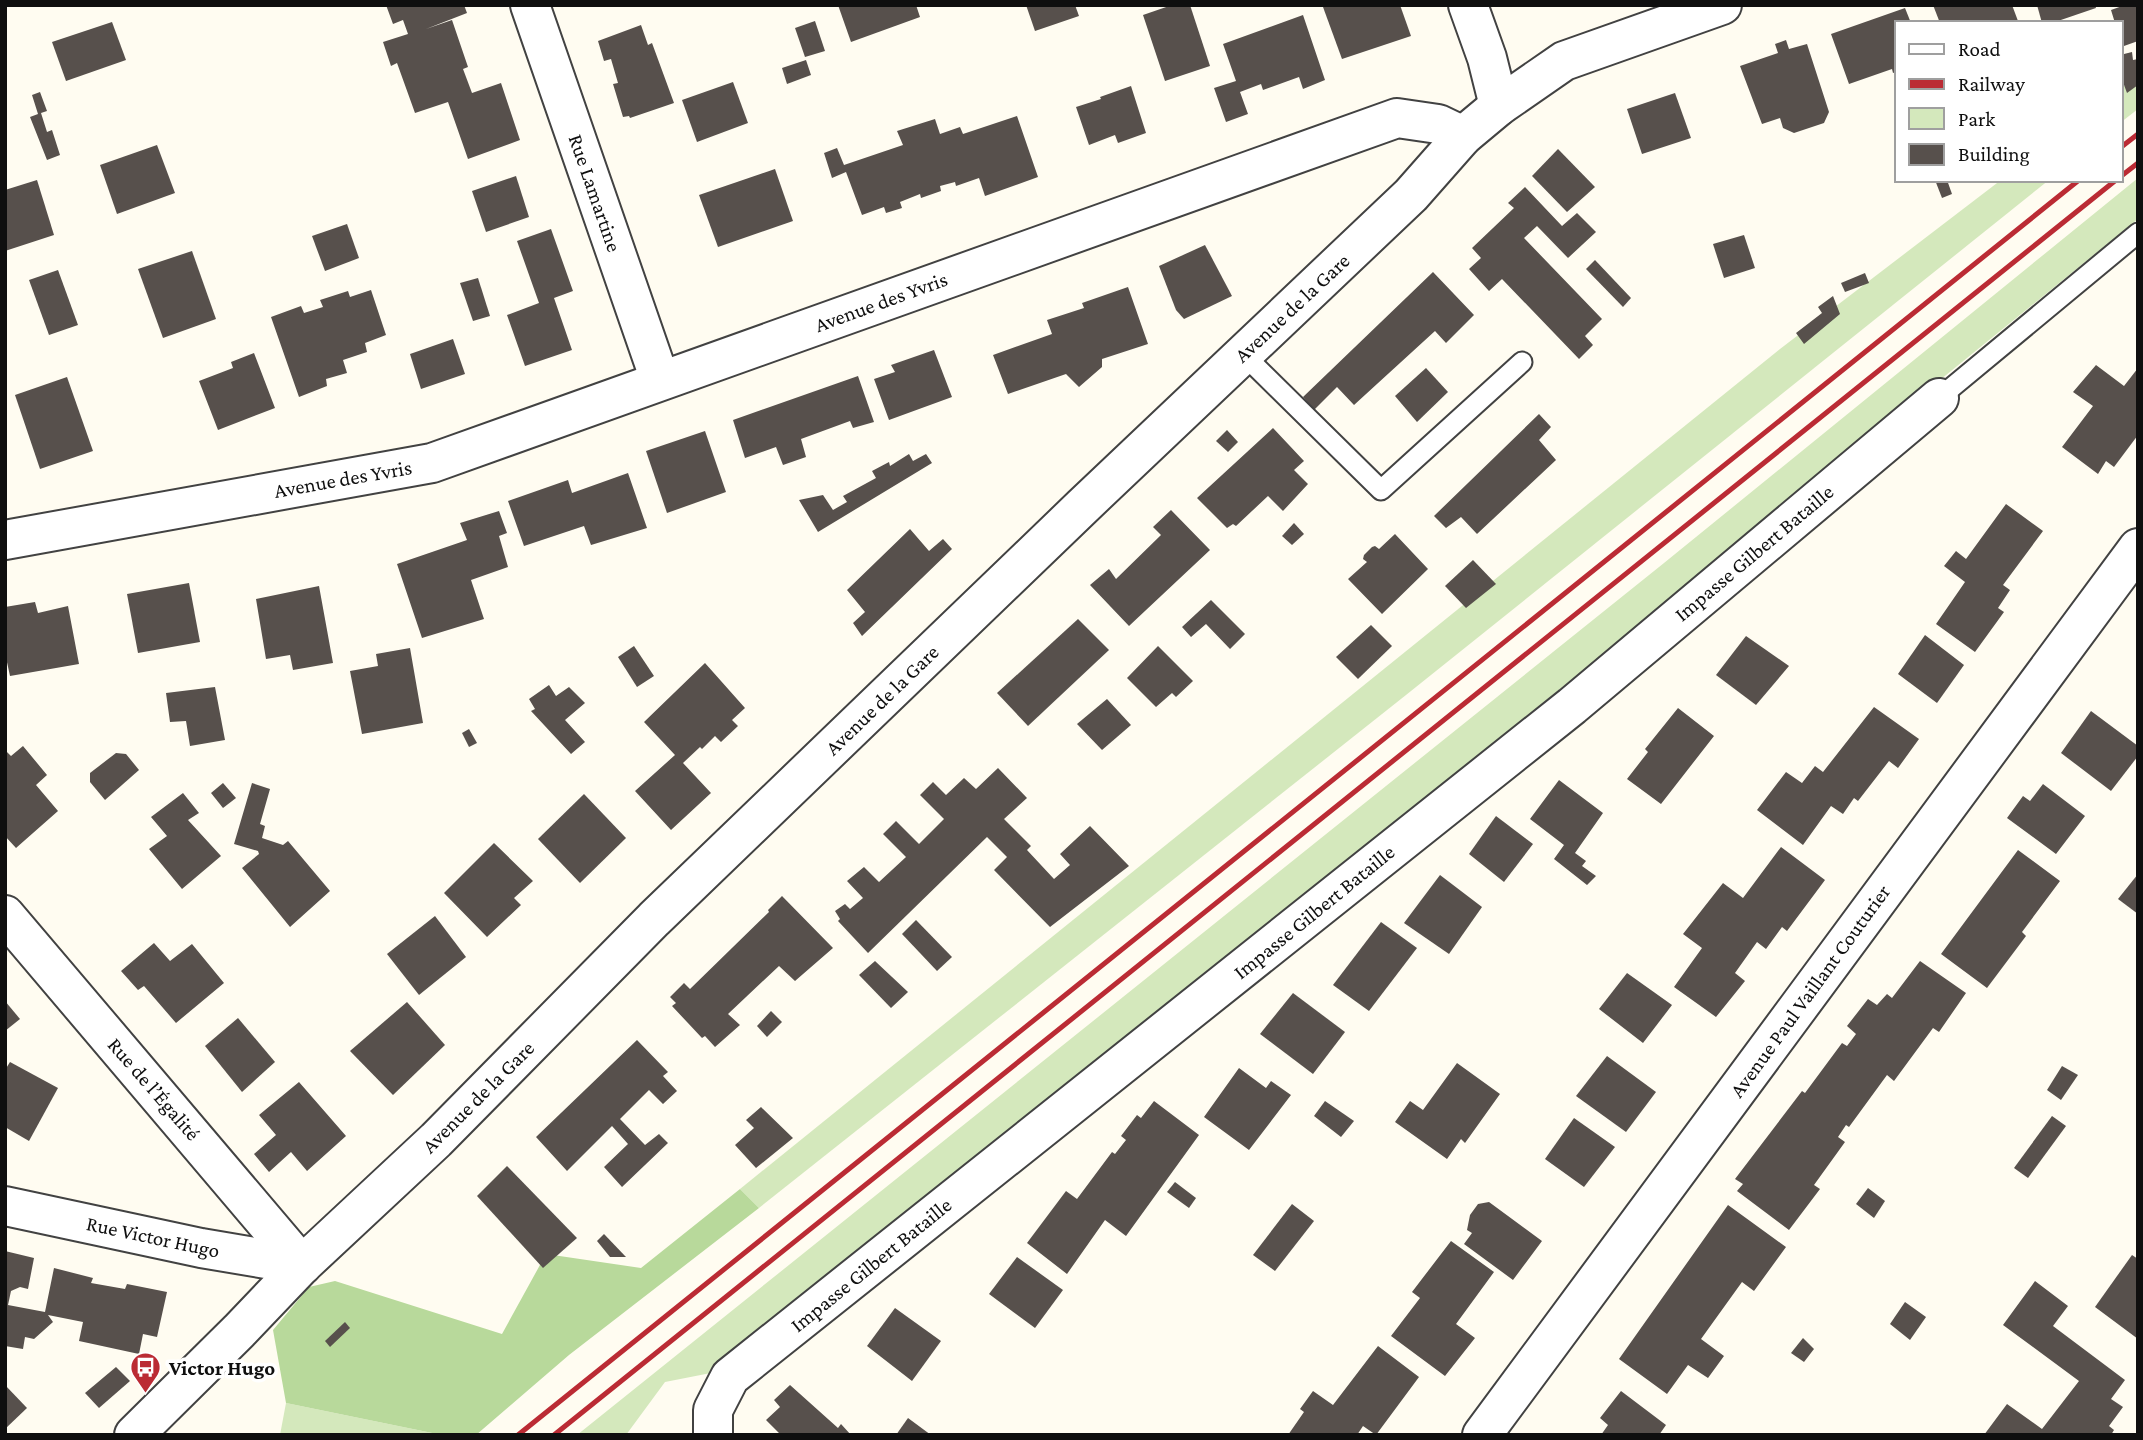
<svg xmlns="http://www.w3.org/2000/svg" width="2143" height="1440" font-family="'Crimson Pro',serif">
	<rect width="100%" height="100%" fill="#fffcf1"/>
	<g fill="#d4e8bc">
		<polygon points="2138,76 2138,109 2120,123 2120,89"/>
		<polygon points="2138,178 2138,219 721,1371 665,1382 626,1435 577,1435 1664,563"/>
		<polygon points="2001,180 2049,180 1406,695 759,1208 740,1189 1780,349"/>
		<polygon points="286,1403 442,1435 280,1435"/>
	</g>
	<polygon fill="#b8d99b" points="740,1189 759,1208 569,1355 476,1435 442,1435 286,1403 273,1330 309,1287 335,1281 502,1334 546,1254 641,1268"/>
	<g fill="#57504c">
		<polygon points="386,5 464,5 467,13 426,29 452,20 468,67 463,69 472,93 501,83 520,140 468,159 448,102 415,113 397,63 391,66 383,42 408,34 403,20 393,24"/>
		<polygon points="838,5 916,5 920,17 851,42"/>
		<polygon points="1026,5 1075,5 1079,16 1035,31"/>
		<polygon points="1172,5 1190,5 1210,66 1165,81 1143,15"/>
		<polygon points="1328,5 1400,5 1411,36 1342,59 1323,7"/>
		<polygon points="1933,5 2012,5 2018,21 2013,23 1940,23"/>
		<polygon points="2037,5 2095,5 2096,8 2052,23 2042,23"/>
		<polygon points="2125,5 2138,5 2138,41 2124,46 2120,36 2120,23 2115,23 2111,10"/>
		<polygon points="1905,8 1911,23 1896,23 1896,72 1893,73 1892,69 1849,84 1831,34"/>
		<polygon points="1303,15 1325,80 1303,89 1299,77 1263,90 1261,84 1240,92 1248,114 1226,122 1214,88 1236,81 1223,44"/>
		<polygon points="815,21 825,51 805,57 795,28"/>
		<polygon points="112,22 126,60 66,81 52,42"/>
		<polygon points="641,25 648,45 652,43 674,103 630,118 629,116 623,117 613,84 618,83 611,59 604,61 598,41"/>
		<polygon points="1786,40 1789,49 1807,44 1829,112 1824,123 1794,133 1783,128 1780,118 1762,124 1740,66 1778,53 1775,44"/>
		<polygon points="2132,52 2133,60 2138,59 2138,85 2127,93 2120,74 2120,55"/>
		<polygon points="806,60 811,75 787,84 782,68"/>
		<polygon points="733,82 748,123 697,142 682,100"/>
		<polygon points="1131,86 1146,133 1118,143 1115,135 1089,145 1076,107 1101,99 1100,97"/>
		<polygon points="40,92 47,111 41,113 47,132 52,130 60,155 47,160 30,117 38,114 32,95"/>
		<polygon points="1675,93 1691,138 1642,154 1627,109"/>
		<polygon points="1017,116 1038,177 985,196 979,178 956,186 955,182 940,186 941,191 921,198 920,194 900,202 902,208 886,213 884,207 862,215 846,172 832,178 824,153 837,148 844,165 903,145 897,131 935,119 940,134 960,127 963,134"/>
		<polygon points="157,145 175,193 117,214 100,165"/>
		<polygon points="1558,149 1595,187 1567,212 1532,176"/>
		<polygon points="775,169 793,221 718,247 699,195"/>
		<polygon points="516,176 529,217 486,232 472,191"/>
		<polygon points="37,180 54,235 5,251 5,190"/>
		<polygon points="1935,180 1947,180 1952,194 1942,198"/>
		<polygon points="1525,187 1562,226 1577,213 1596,232 1568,258 1537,226 1524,238 1602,319 1585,336 1593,345 1579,359 1502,279 1489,291 1469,269 1481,258 1472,248 1514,208 1508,203"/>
		<polygon points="347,224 359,258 325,271 312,236"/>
		<polygon points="551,229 573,291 554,298 572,350 525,366 507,315 539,303 517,241"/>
		<polygon points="1744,235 1755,268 1724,278 1713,244"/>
		<polygon points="1205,245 1232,296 1184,319 1176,310 1159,266"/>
		<polygon points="192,251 216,319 163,338 138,269"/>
		<polygon points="1595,260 1631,298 1623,307 1586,269"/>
		<polygon points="58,270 78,325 49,335 29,280"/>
		<polygon points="1433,272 1474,315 1446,343 1435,331 1354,405 1337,387 1314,410 1303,397"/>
		<polygon points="1865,273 1869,283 1845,292 1841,283"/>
		<polygon points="478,278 490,316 473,321 460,283"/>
		<polygon points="1128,287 1148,344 1102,359 1102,367 1079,387 1066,374 1008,394 993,355 1052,334 1047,320 1084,308 1082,303"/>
		<polygon points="371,290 386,335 365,343 367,352 343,360 347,373 326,379 327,386 299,397 271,317 301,306 304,313 323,307 320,300 348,291 350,297"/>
		<polygon points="1833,296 1840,314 1804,344 1796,333 1822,313 1818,307"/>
		<polygon points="453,339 465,374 421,389 410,354"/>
		<polygon points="934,350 952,397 889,420 874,379 895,372 891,365"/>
		<polygon points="254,353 275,408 218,430 199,381 233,368 231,362"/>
		<polygon points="2096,365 2124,386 2138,368 2138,435 2114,467 2106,461 2098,474 2062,447 2093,406 2073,392"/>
		<polygon points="1426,368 1448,392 1417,422 1395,396"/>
		<polygon points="858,376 874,422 853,428 850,421 801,439 806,457 783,465 776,447 745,458 733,420"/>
		<polygon points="67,377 93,451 40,469 15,395"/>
		<polygon points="1539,414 1551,427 1539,440 1556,460 1477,534 1461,517 1446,528 1434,516"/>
		<polygon points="1273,428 1304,461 1294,470 1308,484 1283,511 1268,496 1236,526 1233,524 1227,528 1197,498"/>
		<polygon points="1227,430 1238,442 1228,452 1216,441"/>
		<polygon points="705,431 726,492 667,513 646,451"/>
		<polygon points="909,454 913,461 926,454 932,463 818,532 799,500 823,495 833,510 847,502 843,496 876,478 872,471 889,462 890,466"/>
		<polygon points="628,473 647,528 591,545 584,526 524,546 508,501 568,480 572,493"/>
		<polygon points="2006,504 2043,531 2003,585 2010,590 1998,608 2004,612 1975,652 1936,624 1965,582 1944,566 1956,551 1966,559"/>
		<polygon points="1171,510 1210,550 1129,626 1090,585 1109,569 1116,579 1161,535 1153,527"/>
		<polygon points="499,511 507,533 499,536 508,567 471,580 484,619 422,638 397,564 467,540 460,523"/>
		<polygon points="1294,523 1304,534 1292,545 1282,536"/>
		<polygon points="910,529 929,551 943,539 952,549 862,636 853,623 865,612 847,590"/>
		<polygon points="1395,534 1428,569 1382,614 1348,579 1367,562 1363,559 1364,555 1372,547 1375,546 1379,549"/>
		<polygon points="1473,560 1496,584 1466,608 1445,586"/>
		<polygon points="189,583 200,642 138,653 127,594"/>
		<polygon points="319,586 333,663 293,670 290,655 266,659 256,599"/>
		<polygon points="1211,600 1245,634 1230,649 1206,624 1191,637 1182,627"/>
		<polygon points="35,602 38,613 68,606 79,664 10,676 5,653 5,607"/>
		<polygon points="1078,619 1109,650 1028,726 997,693"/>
		<polygon points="1371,625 1392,646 1358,679 1336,657"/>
		<polygon points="1925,635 1964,665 1937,703 1898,674"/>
		<polygon points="1746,636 1789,666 1756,705 1716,675"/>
		<polygon points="634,646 654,676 637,687 618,657"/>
		<polygon points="1158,646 1193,681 1176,697 1172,693 1156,707 1127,678"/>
		<polygon points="410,648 423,723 362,734 350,671 378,666 376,654"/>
		<polygon points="705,663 745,708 732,720 738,726 721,742 715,736 702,749 700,747 683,763 711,793 671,830 635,791 675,755 644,722"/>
		<polygon points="549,685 556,696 569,687 585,703 565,720 585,742 571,754 531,711 535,709 529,699"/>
		<polygon points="215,687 225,740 190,746 186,721 170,722 166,693"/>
		<polygon points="1107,699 1131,725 1102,750 1077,724"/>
		<polygon points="1874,707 1919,739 1898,768 1889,761 1858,801 1854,798 1843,814 1831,806 1803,845 1757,810 1786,772 1802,783 1815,766 1823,772"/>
		<polygon points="1678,708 1714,736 1661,804 1627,779 1648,752 1645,749"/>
		<polygon points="2091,711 2138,746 2138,756 2111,791 2061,753"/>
		<polygon points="469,729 477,743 469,747 462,733"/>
		<polygon points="23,746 47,775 36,785 58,811 16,848 5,836 5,750 11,756"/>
		<polygon points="116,753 126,754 139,770 105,800 90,782 90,773"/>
		<polygon points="998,768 1027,798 1004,819 1031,846 1027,850 1054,879 1070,865 1060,854 1090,826 1129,866 1050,927 994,870 1007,857 987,837 868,953 838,921 840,919 835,911 845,904 850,909 863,898 847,881 864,867 879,882 906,857 883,834 896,821 919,844 944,819 920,795 933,782 946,795 964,778 976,789"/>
		<polygon points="1559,780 1603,813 1575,853 1586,861 1582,866 1596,876 1587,885 1554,859 1564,845 1530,819"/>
		<polygon points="223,783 236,798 223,808 211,793"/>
		<polygon points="252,783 270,789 260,824 265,826 262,838 283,845 288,841 330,891 290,927 242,868 259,854 258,851 234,844"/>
		<polygon points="2043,784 2085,816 2056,854 2007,818 2023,796 2030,801"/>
		<polygon points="183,793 199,813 188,820 221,856 182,889 149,849 167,836 151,817"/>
		<polygon points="584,794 626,838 580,883 538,839"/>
		<polygon points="1496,816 1533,844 1504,882 1469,854"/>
		<polygon points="494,843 533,881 514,898 521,905 487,937 444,893"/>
		<polygon points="1781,847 1825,880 1787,931 1782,927 1766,949 1757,942 1735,973 1745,981 1716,1017 1674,987 1702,948 1683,934 1723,883 1743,898"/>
		<polygon points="2018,850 2060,881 2022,932 2026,936 1987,988 1941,954"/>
		<polygon points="2138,874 2138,914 2118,899"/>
		<polygon points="1440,875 1482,907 1449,954 1404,923"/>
		<polygon points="782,896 833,948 795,981 779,966 728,1014 740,1025 715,1047 705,1036 702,1038 672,1006 676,1003 670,997 684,983 690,989 769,912 768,910"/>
		<polygon points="435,916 466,957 419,995 387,954"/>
		<polygon points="916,920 952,957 937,971 902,934"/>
		<polygon points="1381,922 1417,948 1369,1011 1333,985"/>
		<polygon points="154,943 170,961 192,944 224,983 176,1023 144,986 138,990 121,971"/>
		<polygon points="875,961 908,992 891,1008 859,975"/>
		<polygon points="1920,961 1966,993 1939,1032 1933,1028 1894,1081 1887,1075 1849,1127 1846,1125 1838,1137 1845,1142 1814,1185 1820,1189 1789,1230 1737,1191 1743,1184 1735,1179 1802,1091 1805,1093 1842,1043 1847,1046 1856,1034 1847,1026 1868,999 1877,1005 1887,994 1892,998"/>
		<polygon points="1627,973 1672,1005 1643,1043 1599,1009"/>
		<polygon points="1293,993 1345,1032 1313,1074 1260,1034"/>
		<polygon points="5,1001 20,1019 5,1031"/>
		<polygon points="407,1002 445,1045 393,1095 350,1051"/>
		<polygon points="771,1011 782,1022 767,1037 757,1026"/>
		<polygon points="238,1018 275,1062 242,1092 205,1046"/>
		<polygon points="637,1040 668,1072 663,1076 677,1091 663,1104 649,1090 620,1119 645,1145 659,1134 668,1143 622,1187 604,1167 628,1144 612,1126 567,1171 536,1137"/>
		<polygon points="1607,1056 1656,1092 1626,1132 1576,1096"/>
		<polygon points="10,1062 58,1088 29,1141 5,1127 5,1070"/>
		<polygon points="1457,1063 1500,1094 1465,1143 1461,1139 1447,1159 1395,1122 1410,1101 1423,1110"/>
		<polygon points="2062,1066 2078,1075 2061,1100 2047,1090"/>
		<polygon points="1239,1068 1266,1088 1271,1081 1291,1095 1249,1150 1204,1117"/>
		<polygon points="299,1082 346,1136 307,1171 291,1152 269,1172 254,1154 276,1135 259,1115"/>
		<polygon points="1154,1101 1199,1135 1126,1236 1105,1220 1067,1274 1027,1243 1066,1191 1077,1199 1112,1152 1115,1154 1126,1140 1121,1136 1137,1115 1141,1118"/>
		<polygon points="1325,1101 1354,1121 1341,1137 1314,1116"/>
		<polygon points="761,1107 793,1138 756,1168 735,1145 754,1128 746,1120"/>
		<polygon points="2052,1116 2066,1126 2028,1178 2014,1168"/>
		<polygon points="1574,1118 1615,1147 1584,1187 1545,1159"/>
		<polygon points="507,1166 577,1238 543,1268 477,1196"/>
		<polygon points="1175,1182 1196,1198 1189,1208 1167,1192"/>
		<polygon points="1868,1188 1885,1201 1874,1218 1856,1204"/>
		<polygon points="1489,1202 1542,1241 1513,1280 1464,1244 1472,1233 1467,1230 1470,1215 1478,1204"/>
		<polygon points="1292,1204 1314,1221 1275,1271 1253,1255"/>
		<polygon points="1728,1205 1786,1247 1754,1291 1742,1282 1701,1339 1724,1356 1708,1378 1688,1365 1667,1394 1619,1359"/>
		<polygon points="604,1234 626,1257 610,1257 597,1241"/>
		<polygon points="1451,1241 1494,1272 1456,1324 1475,1338 1445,1376 1391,1336 1420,1298 1412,1292"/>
		<polygon points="5,1251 34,1258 28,1289 20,1287 11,1291 8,1305 45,1312 54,1268 93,1278 91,1283 125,1289 127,1284 167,1292 157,1337 143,1334 139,1354 79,1341 83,1322 48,1315 53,1322 34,1339 25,1337 23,1349 5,1346"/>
		<polygon points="2132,1255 2138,1259 2138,1339 2095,1307"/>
		<polygon points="1017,1257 1063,1290 1035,1328 989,1294"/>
		<polygon points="2035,1281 2068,1306 2053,1326 2125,1380 2111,1399 2123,1407 2109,1426 2114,1430 2111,1435 1984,1435 2007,1404 2042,1429 2079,1381 2003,1325"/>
		<polygon points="1905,1302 1926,1317 1910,1340 1890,1324"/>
		<polygon points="895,1308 941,1341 912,1381 867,1346"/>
		<polygon points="345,1322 350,1328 330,1347 325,1341"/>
		<polygon points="1803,1338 1814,1349 1804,1362 1791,1353"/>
		<polygon points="1378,1346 1419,1377 1376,1435 1363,1426 1357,1435 1288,1435 1304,1412 1300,1409 1313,1391 1333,1405"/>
		<polygon points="116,1367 130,1381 99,1408 85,1393"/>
		<polygon points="5,1385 27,1408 5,1429"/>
		<polygon points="790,1385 838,1428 841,1424 851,1435 781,1435 766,1420 780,1407 774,1400"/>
		<polygon points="1621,1391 1666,1425 1659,1435 1601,1435 1608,1425 1600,1418"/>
		<polygon points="908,1418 931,1435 896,1435"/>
	</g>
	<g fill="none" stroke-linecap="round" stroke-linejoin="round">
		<defs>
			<g id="service">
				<polyline points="1243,354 1381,490 1522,362"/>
				<polyline points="1939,398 2138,233"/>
			</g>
			<g id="minor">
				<polyline points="530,5 660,380"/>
				<polyline points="1468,5 1487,58 1499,106"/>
				<polyline points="5,540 432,463 1397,118 1438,124 1463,136"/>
				<polyline points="5,915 302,1265"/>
				<polyline points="5,1206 201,1248 302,1265"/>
				<polyline points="134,1435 239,1331 302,1265 436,1140 654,919 1082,507 1411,195 1463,136 1499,106 1564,61 1722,5"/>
				<polyline points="713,1435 713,1410 730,1377 1572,706 1939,398"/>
				<polyline points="1482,1435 2138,548"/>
			</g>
		</defs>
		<use href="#service" stroke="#424242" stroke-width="23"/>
		<use href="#minor" stroke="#424242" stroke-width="42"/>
		<use href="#service" stroke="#fff" stroke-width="19"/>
		<use href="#minor" stroke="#fff" stroke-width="38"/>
		<g stroke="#bb2b34" stroke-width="5">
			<polyline points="2120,148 2138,134"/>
			<polyline points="2120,177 2138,163"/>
			<polyline points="518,1435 2079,180"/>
			<polyline points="554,1435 2116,180"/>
		</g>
	</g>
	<defs>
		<symbol id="bus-pin" viewBox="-11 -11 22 30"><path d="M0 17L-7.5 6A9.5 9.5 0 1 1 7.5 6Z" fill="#bb2b34" stroke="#fff"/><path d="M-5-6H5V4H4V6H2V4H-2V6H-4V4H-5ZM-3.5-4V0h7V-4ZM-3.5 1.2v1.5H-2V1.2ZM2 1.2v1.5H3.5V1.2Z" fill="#fff"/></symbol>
	</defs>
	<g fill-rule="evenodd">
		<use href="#bus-pin" x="128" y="1350" width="35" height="47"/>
	</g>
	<g text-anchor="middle" stroke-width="7" stroke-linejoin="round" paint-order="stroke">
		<g font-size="21" fill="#0f0f0f" stroke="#fff">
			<text transform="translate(595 193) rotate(71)" y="7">Rue Lamartine</text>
			<text transform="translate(881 302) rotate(-20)" y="7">Avenue des Yvris</text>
			<text transform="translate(1292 308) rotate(-43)" y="7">Avenue de la Gare</text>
			<text transform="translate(343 479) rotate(-10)" y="7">Avenue des Yvris</text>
			<text transform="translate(1754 553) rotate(-40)" y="7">Impasse Gilbert Bataille</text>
			<text transform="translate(882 700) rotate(-44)" y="7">Avenue de la Gare</text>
			<text transform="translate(1314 912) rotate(-39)" y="7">Impasse Gilbert Bataille</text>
			<text transform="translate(1810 991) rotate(-54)" y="7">Avenue Paul Vaillant Couturier</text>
			<text transform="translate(154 1089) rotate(49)" y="7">Rue de l’Égalité</text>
			<text transform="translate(478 1097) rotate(-45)" y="7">Avenue de la Gare</text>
			<text transform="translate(153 1237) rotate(12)" y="7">Rue Victor Hugo</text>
			<text transform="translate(871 1265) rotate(-39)" y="7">Impasse Gilbert Bataille</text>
		</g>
		<g font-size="21" font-weight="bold" fill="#0f0f0f" stroke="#fff" text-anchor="start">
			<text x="169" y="1375">Victor Hugo</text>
		</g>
	</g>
	<rect width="2143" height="1440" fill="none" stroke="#0f0f0f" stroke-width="14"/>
	<rect x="1895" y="21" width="228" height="161" fill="#ffffff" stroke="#9f9f9f" stroke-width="2"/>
	<rect x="1909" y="44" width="35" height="10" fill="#ffffff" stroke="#9f9f9f" stroke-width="2"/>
	<text x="1958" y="56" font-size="21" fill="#0f0f0f">Road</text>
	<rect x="1909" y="79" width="35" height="10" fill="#bb2b34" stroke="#9f9f9f" stroke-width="2"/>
	<text x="1958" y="91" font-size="21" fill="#0f0f0f">Railway</text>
	<rect x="1909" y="108" width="35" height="21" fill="#d4e8bc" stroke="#9f9f9f" stroke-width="2"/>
	<text x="1958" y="126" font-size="21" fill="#0f0f0f">Park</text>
	<rect x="1909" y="144" width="35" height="21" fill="#57504c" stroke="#9f9f9f" stroke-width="2"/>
	<text x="1958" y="161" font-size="21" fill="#0f0f0f">Building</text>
</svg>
